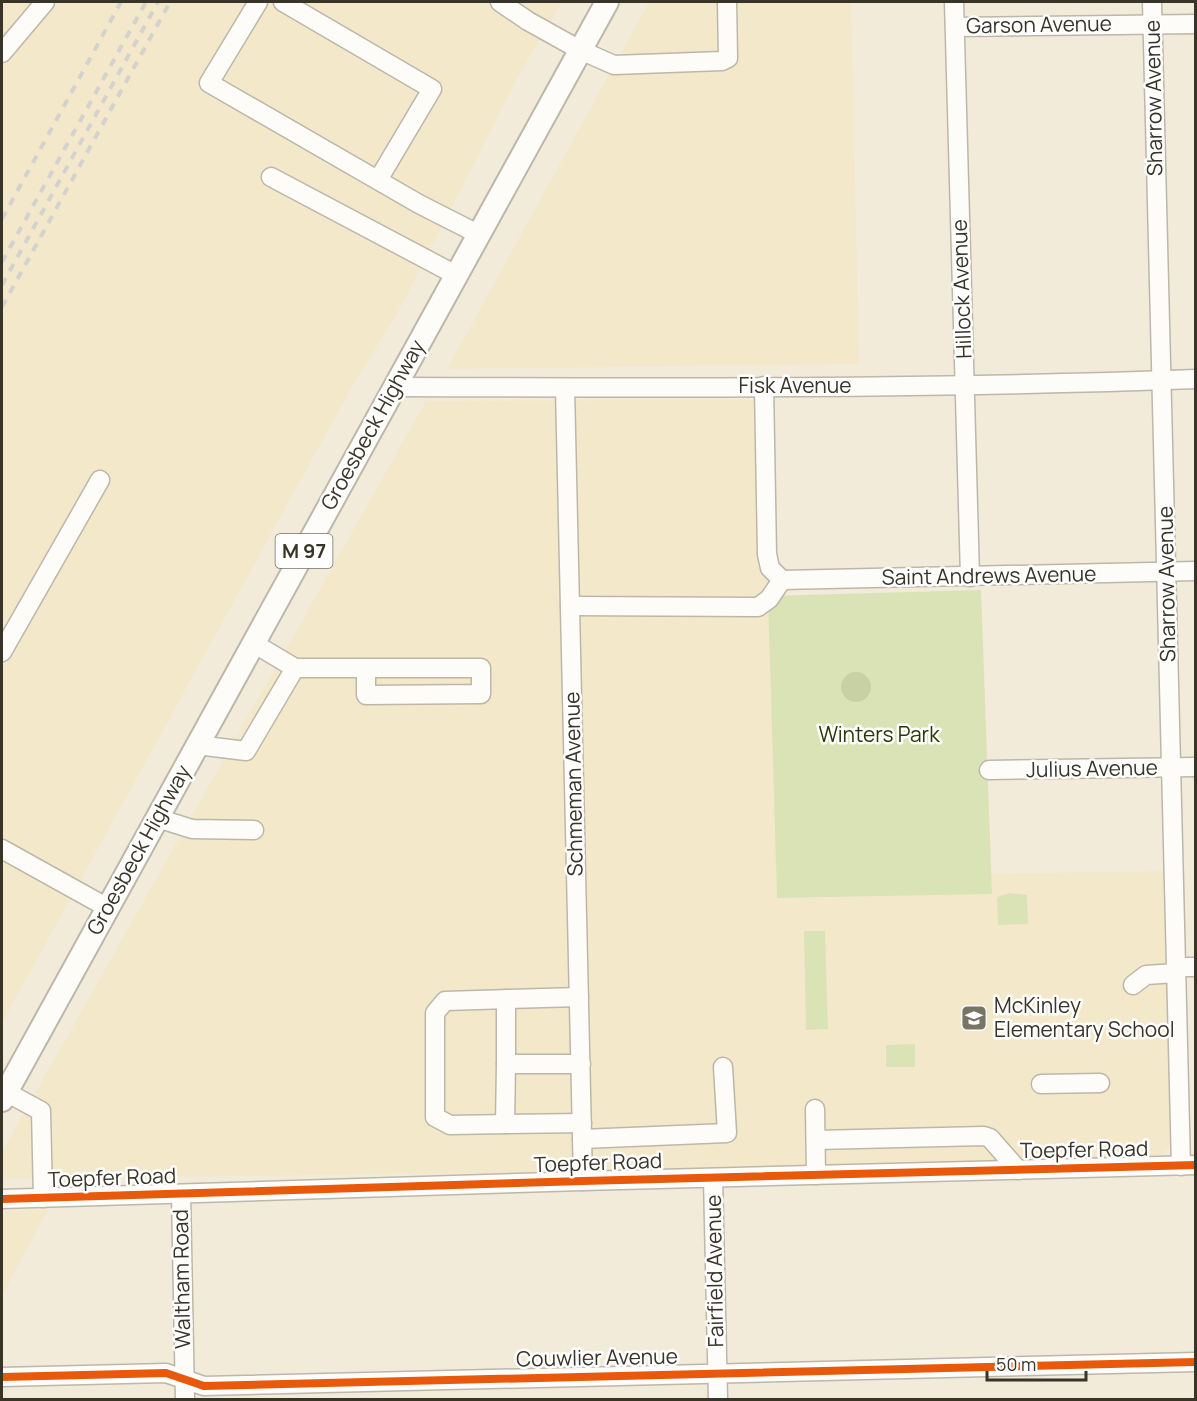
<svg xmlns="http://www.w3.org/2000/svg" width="1197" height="1401" font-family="Manrope,sans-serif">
	<rect width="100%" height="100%" fill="#f2ebda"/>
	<g fill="#f4e8cb">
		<polygon points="2,2 562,2 520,73 402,305 349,392 2,1023"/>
		<polygon points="649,2 851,2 859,364 447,369"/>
		<polygon points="764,400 777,898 991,894 991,874 1165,871 1171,1139 1169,1148 1161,1155 1150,1156 1118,1157 1069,1162 784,1169 2,1179 2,1152 426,401"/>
		<polygon points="48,1209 2,1296 2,1212"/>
	</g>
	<g fill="#d9e3b6">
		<polygon points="981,590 992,894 777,898 768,596"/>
		<polygon points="1009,893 1027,895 1028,924 998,925 997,897"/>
		<polygon points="804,931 825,931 828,1029 806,1030"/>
		<polygon points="915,1044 915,1067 886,1067 886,1045"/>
	</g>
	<circle fill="#c7d1a4" cx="856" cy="687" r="15"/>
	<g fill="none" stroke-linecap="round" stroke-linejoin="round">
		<defs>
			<g id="minor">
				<polyline points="258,2 209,83 419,204 478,234"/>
				<polyline points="283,2 432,89 378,180"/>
				<polyline points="500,2 528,21 580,50 614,65 722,61 728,58 727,2"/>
				<polyline points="954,2 970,577"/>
				<polyline points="1152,2 1181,1166"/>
				<polyline points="955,27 1196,24"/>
				<polyline points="2,53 45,2"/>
				<polyline points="271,177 456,275"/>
				<polyline points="764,386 767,554 770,568 782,580"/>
				<path d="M 394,387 C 661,388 929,389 1196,379"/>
				<polyline points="565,388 583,1181"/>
				<polyline points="782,580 1196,571"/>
				<polyline points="570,606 758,607 769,599 782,580"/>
				<polyline points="2,652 100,480"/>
				<polyline points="295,668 481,668 481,694 366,695 366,668"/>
				<polyline points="197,745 246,751 295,668 253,643"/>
				<polyline points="989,770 1196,767"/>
				<polyline points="157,818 192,829 254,830"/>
				<polyline points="2,849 108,908"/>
				<polyline points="1176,967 1196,967"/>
				<polyline points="1133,985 1146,975 1176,973"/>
				<polyline points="579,997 445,1001 435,1013 435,1117 450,1125 582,1123"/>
				<polyline points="506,999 506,1064 581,1064"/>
				<polyline points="1041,1084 1100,1083"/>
				<polyline points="6,1092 41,1111 43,1198"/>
				<polyline points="815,1109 816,1175"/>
				<polyline points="505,1124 506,1064"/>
				<polyline points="582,1139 727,1133 723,1067"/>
				<polyline points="816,1140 984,1136 990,1138 1018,1170"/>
				<polyline points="713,1178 718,1400"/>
				<polyline points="181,1194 185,1400"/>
				<polyline points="2,1199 583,1181 1196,1165"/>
				<polyline points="2,1377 166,1373 204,1386 1196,1362"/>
			</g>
			<polyline id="major" points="2,1100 607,2"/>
		</defs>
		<use href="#minor" stroke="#bdb7aa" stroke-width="21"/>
		<use href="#major" stroke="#bdb7aa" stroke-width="26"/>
		<use href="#minor" stroke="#fdfcf9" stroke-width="18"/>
		<use href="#major" stroke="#fdfcf9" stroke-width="22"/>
		<g stroke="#d4d2ce" stroke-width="4" stroke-dasharray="8 8" stroke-linecap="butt">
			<polyline points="2,219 121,2"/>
			<polyline points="2,262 146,2"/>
			<polyline points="2,285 158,2"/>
			<polyline points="2,307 170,2"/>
		</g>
		<defs>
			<g id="cycleway">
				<polyline points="2,1199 583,1181 1196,1165"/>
				<polyline points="2,1377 166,1373 204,1386 1196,1362"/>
			</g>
		</defs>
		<use href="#cycleway" stroke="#fefefe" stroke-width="11"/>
		<use href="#cycleway" stroke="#e8590c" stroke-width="8"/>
	</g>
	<defs>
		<symbol id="school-square" viewBox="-11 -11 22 22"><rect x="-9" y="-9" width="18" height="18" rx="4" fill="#7a7466" stroke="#fefefe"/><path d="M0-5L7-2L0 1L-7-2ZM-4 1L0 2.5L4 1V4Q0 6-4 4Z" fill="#fff"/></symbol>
	</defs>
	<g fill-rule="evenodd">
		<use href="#school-square" x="959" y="1003" width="30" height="30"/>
	</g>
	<g text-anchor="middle" stroke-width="5" stroke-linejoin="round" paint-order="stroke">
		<rect fill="#fefefe" stroke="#747168" stroke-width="1.5" x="275.5" y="534" width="57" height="34" rx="4.5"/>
		<g font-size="20" font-weight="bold" fill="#393428">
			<text x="304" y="558">M 97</text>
		</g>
		<g font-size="21" fill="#393428" stroke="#fefefe">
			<text transform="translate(1039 25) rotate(-1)" y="7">Garson Avenue</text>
			<text transform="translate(1154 98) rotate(-91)" y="7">Sharrow Avenue</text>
			<text transform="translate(962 289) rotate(-92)" y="7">Hillock Avenue</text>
			<text x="795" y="393">Fisk Avenue</text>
			<text transform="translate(373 425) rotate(-61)" y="7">Groesbeck Highway</text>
			<text transform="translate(989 576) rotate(-1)" y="7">Saint Andrews Avenue</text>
			<text transform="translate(1167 584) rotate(-91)" y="7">Sharrow Avenue</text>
			<text transform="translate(1092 769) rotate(-1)" y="7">Julius Avenue</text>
			<text transform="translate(574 784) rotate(-91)" y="7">Schmeman Avenue</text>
			<text transform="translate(139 850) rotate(-61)" y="7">Groesbeck Highway</text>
			<text transform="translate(1084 1150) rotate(-1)" y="7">Toepfer Road</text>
			<text transform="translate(598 1163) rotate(-2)" y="7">Toepfer Road</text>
			<text transform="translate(112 1178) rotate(-2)" y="7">Toepfer Road</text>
			<text transform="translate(715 1271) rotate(-91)" y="7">Fairfield Avenue</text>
			<text transform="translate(182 1279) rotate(-91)" y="7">Waltham Road</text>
			<text transform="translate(597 1358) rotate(-1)" y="7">Couwlier Avenue</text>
		</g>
		<g font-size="21" fill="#2a3805" stroke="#fefefe">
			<text x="879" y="742">Winters Park</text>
		</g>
		<g font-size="21" fill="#393428" stroke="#fefefe" text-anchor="start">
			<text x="994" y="1013">McKinley<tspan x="994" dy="24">Elementary School</tspan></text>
		</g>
	</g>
	<rect width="1197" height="1401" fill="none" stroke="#393428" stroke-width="6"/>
	<path d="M987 1371v9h99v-9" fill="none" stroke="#393428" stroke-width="3"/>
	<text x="996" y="1371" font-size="18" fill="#393428" stroke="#fefefe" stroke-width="4.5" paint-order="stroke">50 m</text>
</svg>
